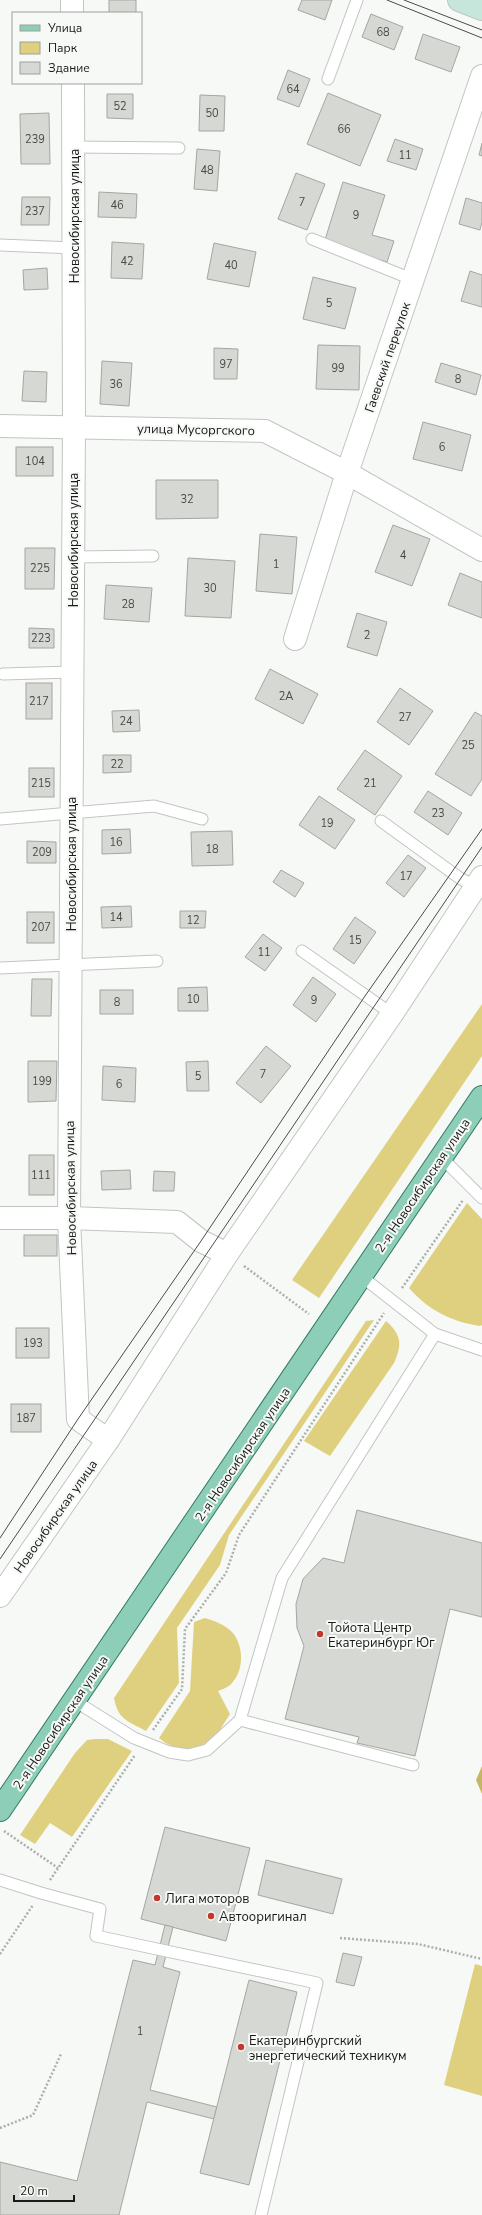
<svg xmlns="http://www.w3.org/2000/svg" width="482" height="2215" font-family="'Nunito Sans',sans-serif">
	<rect width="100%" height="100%" fill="#f6f9f6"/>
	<g fill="#dfd080">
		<polygon points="482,1004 482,1056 319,1298 292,1280"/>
		<path d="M 467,1203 L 482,1219 L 482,1325 L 480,1326 C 452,1322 428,1310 409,1288 Z"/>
		<path d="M 374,1320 L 229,1535 L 220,1565 L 177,1628 L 179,1683 L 146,1731 C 128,1721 118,1720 114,1698 L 366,1321 Z"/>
		<path d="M 386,1321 C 402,1335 402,1345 394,1363 L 330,1456 L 304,1441 Z"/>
		<path d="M 205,1618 C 215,1621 226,1625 233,1633 C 244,1647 244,1670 232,1683 C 229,1687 223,1689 218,1691 L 230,1714 C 224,1723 219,1732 213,1740 C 198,1758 173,1750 159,1738 L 190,1691 L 194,1622 Z"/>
		<polygon points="95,1739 108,1739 132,1751 72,1837 50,1823 35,1844 20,1835 75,1753 87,1740"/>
		<polygon points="475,1964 482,1966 482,2096 444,2085"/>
	</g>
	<polygon fill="#c5b665" points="482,1766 482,1794 476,1780"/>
	<g fill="#d6d8d4" stroke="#a5a6a3">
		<rect x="109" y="0" width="27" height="13"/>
		<polygon points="302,0 332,0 325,20 298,10"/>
		<polygon points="371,14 403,27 394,50 362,37"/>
		<polygon points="423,34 460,47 451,72 415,59"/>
		<polygon points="288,70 310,79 299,107 277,99"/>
		<polygon points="328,93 381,115 360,166 307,144"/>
		<polygon points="107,94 133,94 133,119 107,118"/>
		<polygon points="200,95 225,96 224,131 199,131"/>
		<polygon points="49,113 50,164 21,164 20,114"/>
		<polygon points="395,139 423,149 416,170 387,161"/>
		<polygon points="482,143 482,156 479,155"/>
		<polygon points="197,149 220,151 217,191 194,189"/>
		<polygon points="296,173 325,184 307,230 278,219"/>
		<polygon points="343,182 385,195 372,235 394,241 387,262 324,243"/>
		<polygon points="99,192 137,194 136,218 98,217"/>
		<polygon points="22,197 50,197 49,225 21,225"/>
		<polygon points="466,198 482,203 482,222 480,230 459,224"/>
		<polygon points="112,242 144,244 142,279 111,278"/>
		<polygon points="214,243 256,252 249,287 207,279"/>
		<polygon points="47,268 48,289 24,290 23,270"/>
		<polygon points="470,271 482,275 482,307 461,301"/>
		<polygon points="313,277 356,288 345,329 303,319"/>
		<polygon points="318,345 360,346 359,390 316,389"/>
		<polygon points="214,348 238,349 237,379 214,379"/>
		<polygon points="102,361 132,363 129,406 100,404"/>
		<polygon points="441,363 481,375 476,395 435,382"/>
		<polygon points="24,371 47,372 46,402 22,401"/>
		<polygon points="423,422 471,435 462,471 413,459"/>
		<rect x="16" y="447" width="37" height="29"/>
		<polygon points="156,480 218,480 218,518 156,519"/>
		<polygon points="393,525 430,539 412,586 375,572"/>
		<polygon points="260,534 297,537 292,594 256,591"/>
		<polygon points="25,548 55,548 54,589 25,589"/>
		<polygon points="188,558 235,561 231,618 185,616"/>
		<polygon points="460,573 482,582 482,618 448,605"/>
		<polygon points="106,585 152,588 149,622 104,619"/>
		<polygon points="357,613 387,622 377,656 347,647"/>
		<polygon points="29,628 54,629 54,648 29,648"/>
		<polygon points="270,669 318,694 303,724 255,699"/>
		<rect x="26" y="683" width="26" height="36"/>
		<polygon points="400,688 433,711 409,745 377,722"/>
		<polygon points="139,710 140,731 113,732 112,711"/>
		<polygon points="475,712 482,716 482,779 471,796 435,774"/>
		<polygon points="365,750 402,776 375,815 337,789"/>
		<polygon points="103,755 131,755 131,772 103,773"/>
		<rect x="29" y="768" width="25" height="29"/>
		<polygon points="428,791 462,813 448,835 414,812"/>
		<polygon points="319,796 355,820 335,849 299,825"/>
		<polygon points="130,829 131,853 102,854 102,830"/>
		<polygon points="232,831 233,865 192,866 191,832"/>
		<polygon points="27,841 56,842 56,863 27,863"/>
		<polygon points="408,855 426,868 404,897 386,883"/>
		<polygon points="281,870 304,883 295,897 273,882"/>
		<polygon points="131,906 132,927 102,928 101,907"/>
		<polygon points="180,911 206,911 205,928 180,928"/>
		<rect x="27" y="912" width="27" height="31"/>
		<polygon points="355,917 376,932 354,964 333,949"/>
		<polygon points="263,934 282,948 265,971 245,957"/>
		<polygon points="313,977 336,994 316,1022 293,1005"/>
		<polygon points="32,979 52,979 51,1016 31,1016"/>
		<polygon points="207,987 208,1011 178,1011 178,988"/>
		<rect x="100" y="990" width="33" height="24"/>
		<polygon points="266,1046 291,1066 261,1103 236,1083"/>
		<polygon points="28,1061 57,1061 56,1101 28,1102"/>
		<polygon points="208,1061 209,1091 187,1091 186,1062"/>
		<polygon points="103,1066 136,1068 135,1102 102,1100"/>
		<rect x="29" y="1155" width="25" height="40"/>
		<polygon points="130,1170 131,1189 102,1190 101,1171"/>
		<polygon points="154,1171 175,1172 174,1191 153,1191"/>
		<rect x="24" y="1235" width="33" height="21"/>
		<rect x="16" y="1328" width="33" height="30"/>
		<rect x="11" y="1404" width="30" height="28"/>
		<polygon points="357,1510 482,1543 482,1617 450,1609 415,1756 357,1743 359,1737 285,1719 304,1646 297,1628 296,1604 303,1579 323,1558 344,1563"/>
		<polygon points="165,1827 250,1848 226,1941 141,1919"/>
		<polygon points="266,1860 342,1879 333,1914 258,1895"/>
		<polygon points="165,1925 173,1927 163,1967 180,1972 150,2090 217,2107 214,2119 147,2102 119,2215 0,2215 0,2162 77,2181 133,1960 155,1965"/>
		<polygon points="343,1953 362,1957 354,1986 336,1982"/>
		<polygon points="249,1980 297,1992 249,2185 200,2173"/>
	</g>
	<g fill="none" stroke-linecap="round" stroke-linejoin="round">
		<defs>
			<g id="lane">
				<polyline points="328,79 357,0"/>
				<polyline points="73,147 179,148"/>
				<polyline points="312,239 414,280"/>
				<polyline points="0,245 74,248"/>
				<polyline points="73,557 153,556"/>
				<polyline points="3,674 72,672"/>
				<polyline points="0,819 154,806 202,819"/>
				<polyline points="381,821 461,879 476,886"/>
				<polyline points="302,951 392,1014"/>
				<polyline points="0,968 157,961"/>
				<polyline points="441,1157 482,1198"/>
				<polyline points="361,1276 435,1334 482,1350"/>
				<polyline points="75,1701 134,1738 169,1752 188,1755 207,1750 240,1720 282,1578 435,1334"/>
				<polyline points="240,1720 413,1765"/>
				<polyline points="0,1880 41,1893 100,1909 96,1936 317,1983 261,2215"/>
			</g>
			<g id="street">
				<polyline points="72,0 72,13"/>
				<polyline points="0,426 265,431 347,473 482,550"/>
				<polyline points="295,639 347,473 482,76"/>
				<polyline points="0,1218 69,1218 177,1222 201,1241 227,1254"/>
				<polyline points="108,1440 227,1254 392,1014 482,877"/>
				<polyline points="0,1596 108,1440 78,1419 69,1218 74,426 73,83"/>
			</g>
			<polyline id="secondary" points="459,0 482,9"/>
			<polyline id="primary" points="0,1810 482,1097"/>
		</defs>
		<use href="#lane" stroke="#c2c5c2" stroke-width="13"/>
		<use href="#street" stroke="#c2c5c2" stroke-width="24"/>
		<use href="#secondary" stroke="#c2c5c2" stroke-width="24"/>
		<use href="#primary" stroke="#337a62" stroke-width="24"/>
		<g stroke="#adafad" stroke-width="2.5" stroke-dasharray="2 2" stroke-linecap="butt">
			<polyline points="244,1266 309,1314"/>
			<polyline points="402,1288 463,1200"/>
			<polyline points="153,1730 182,1689 185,1629 226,1573 239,1535 384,1313"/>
			<polyline points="4,1831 58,1868"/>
			<polyline points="50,1880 135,1755"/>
			<polyline points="340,1938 418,1944 482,1959"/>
			<polyline points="0,1954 33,1905"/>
			<polyline points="0,2128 33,2115 61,2054"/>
		</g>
		<use href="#lane" stroke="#fff" stroke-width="11"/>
		<use href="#street" stroke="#fff" stroke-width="22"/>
		<use href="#secondary" stroke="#c6e6dc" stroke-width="22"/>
		<use href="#primary" stroke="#8dceb9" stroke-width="22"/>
		<g stroke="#4a4c4a" stroke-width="1">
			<polyline points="387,0 482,38"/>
			<polyline points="404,0 482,30"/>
			<polyline points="0,1538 78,1419 201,1241 365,996 482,829"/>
			<polyline points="0,1559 482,847"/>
		</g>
	</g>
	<g fill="#c4372b" stroke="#f6f9f6" stroke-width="1.5">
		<circle cx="320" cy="1634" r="4"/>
		<circle cx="157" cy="1898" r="4"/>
		<circle cx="211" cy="1916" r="4"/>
		<circle cx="241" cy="2047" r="4"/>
	</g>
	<g text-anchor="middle" stroke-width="4" stroke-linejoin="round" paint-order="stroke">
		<g font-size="11" fill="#484a48">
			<text x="383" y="36">68</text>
			<text x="293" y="93">64</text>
			<text x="120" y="110">52</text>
			<text x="212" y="117">50</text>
			<text x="344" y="133">66</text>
			<text x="35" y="143">239</text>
			<text x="405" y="159">11</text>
			<text x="207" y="174">48</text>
			<text x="302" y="206">7</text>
			<text x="117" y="209">46</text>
			<text x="35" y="215">237</text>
			<text x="356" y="219">9</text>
			<text x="127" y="265">42</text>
			<text x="231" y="269">40</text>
			<text x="329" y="307">5</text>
			<text x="226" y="368">97</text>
			<text x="338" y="372">99</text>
			<text x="458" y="383">8</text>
			<text x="116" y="388">36</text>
			<text x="442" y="451">6</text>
			<text x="35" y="465">104</text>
			<text x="187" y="503">32</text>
			<text x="403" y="559">4</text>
			<text x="276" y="568">1</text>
			<text x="40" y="572">225</text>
			<text x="210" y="592">30</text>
			<text x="128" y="608">28</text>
			<text x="367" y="639">2</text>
			<text x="41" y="642">223</text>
			<text x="286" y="700">2А</text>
			<text x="39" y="705">217</text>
			<text x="405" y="721">27</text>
			<text x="126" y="725">24</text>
			<text x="468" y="749">25</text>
			<text x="117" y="768">22</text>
			<text x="41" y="787">215</text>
			<text x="370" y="787">21</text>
			<text x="438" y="817">23</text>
			<text x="327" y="827">19</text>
			<text x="116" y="846">16</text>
			<text x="212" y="853">18</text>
			<text x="42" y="856">209</text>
			<text x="406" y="880">17</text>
			<text x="116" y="921">14</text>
			<text x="193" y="924">12</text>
			<text x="41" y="931">207</text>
			<text x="355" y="944">15</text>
			<text x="264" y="956">11</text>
			<text x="193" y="1003">10</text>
			<text x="314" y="1004">9</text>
			<text x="117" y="1006">8</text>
			<text x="263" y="1078">7</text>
			<text x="198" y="1080">5</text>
			<text x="42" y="1085">199</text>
			<text x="119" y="1088">6</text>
			<text x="41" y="1179">111</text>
			<text x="33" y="1347">193</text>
			<text x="26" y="1422">187</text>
			<text x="140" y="2035">1</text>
		</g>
		<g font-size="13" fill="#191a19" stroke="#f6f9f6">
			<text transform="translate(74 216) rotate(-90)" y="5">Новосибирская улица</text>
			<text transform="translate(387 357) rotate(-71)" y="5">Гаевский переулок</text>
			<text transform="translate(196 429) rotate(1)" y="5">улица Мусоргского</text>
			<text transform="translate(73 540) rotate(-90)" y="5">Новосибирская улица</text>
			<text transform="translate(71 864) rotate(-90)" y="5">Новосибирская улица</text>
			<text transform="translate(422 1185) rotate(-56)" y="5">2-я Новосибирская улица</text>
			<text transform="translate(70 1188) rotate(-91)" y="5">Новосибирская улица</text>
			<text transform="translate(242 1454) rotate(-56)" y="5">2-я Новосибирская улица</text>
			<text transform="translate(55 1516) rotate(-55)" y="5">Новосибирская улица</text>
			<text transform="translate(60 1722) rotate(-56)" y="5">2-я Новосибирская улица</text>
		</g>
		<g font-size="13" fill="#191a19" stroke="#f6f9f6" text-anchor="start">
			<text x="328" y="1632">Тойота Центр<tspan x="328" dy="15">Екатеринбург Юг</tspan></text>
			<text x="165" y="1903">Лига моторов</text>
			<text x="219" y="1921">Автооригинал</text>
			<text x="249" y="2045">Екатеринбургский<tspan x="249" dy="15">энергетический техникум</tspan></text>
		</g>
	</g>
	<rect x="12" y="12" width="130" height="72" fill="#f6f9f6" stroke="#9ea09e"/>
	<rect x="20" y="25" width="20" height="6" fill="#8dceb9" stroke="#9ea09e"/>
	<text x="48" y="32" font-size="12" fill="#191a19">Улица</text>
	<rect x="20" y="42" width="20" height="12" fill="#dfd080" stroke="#9ea09e"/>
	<text x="48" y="52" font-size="12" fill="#191a19">Парк</text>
	<rect x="20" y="62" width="20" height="12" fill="#d6d8d4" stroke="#9ea09e"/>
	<text x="48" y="72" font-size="12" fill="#191a19">Здание</text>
	<path d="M14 2195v6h60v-6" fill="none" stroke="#191a19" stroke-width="2"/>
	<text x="20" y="2195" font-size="12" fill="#191a19" stroke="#f6f9f6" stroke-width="3" paint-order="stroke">20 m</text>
</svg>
